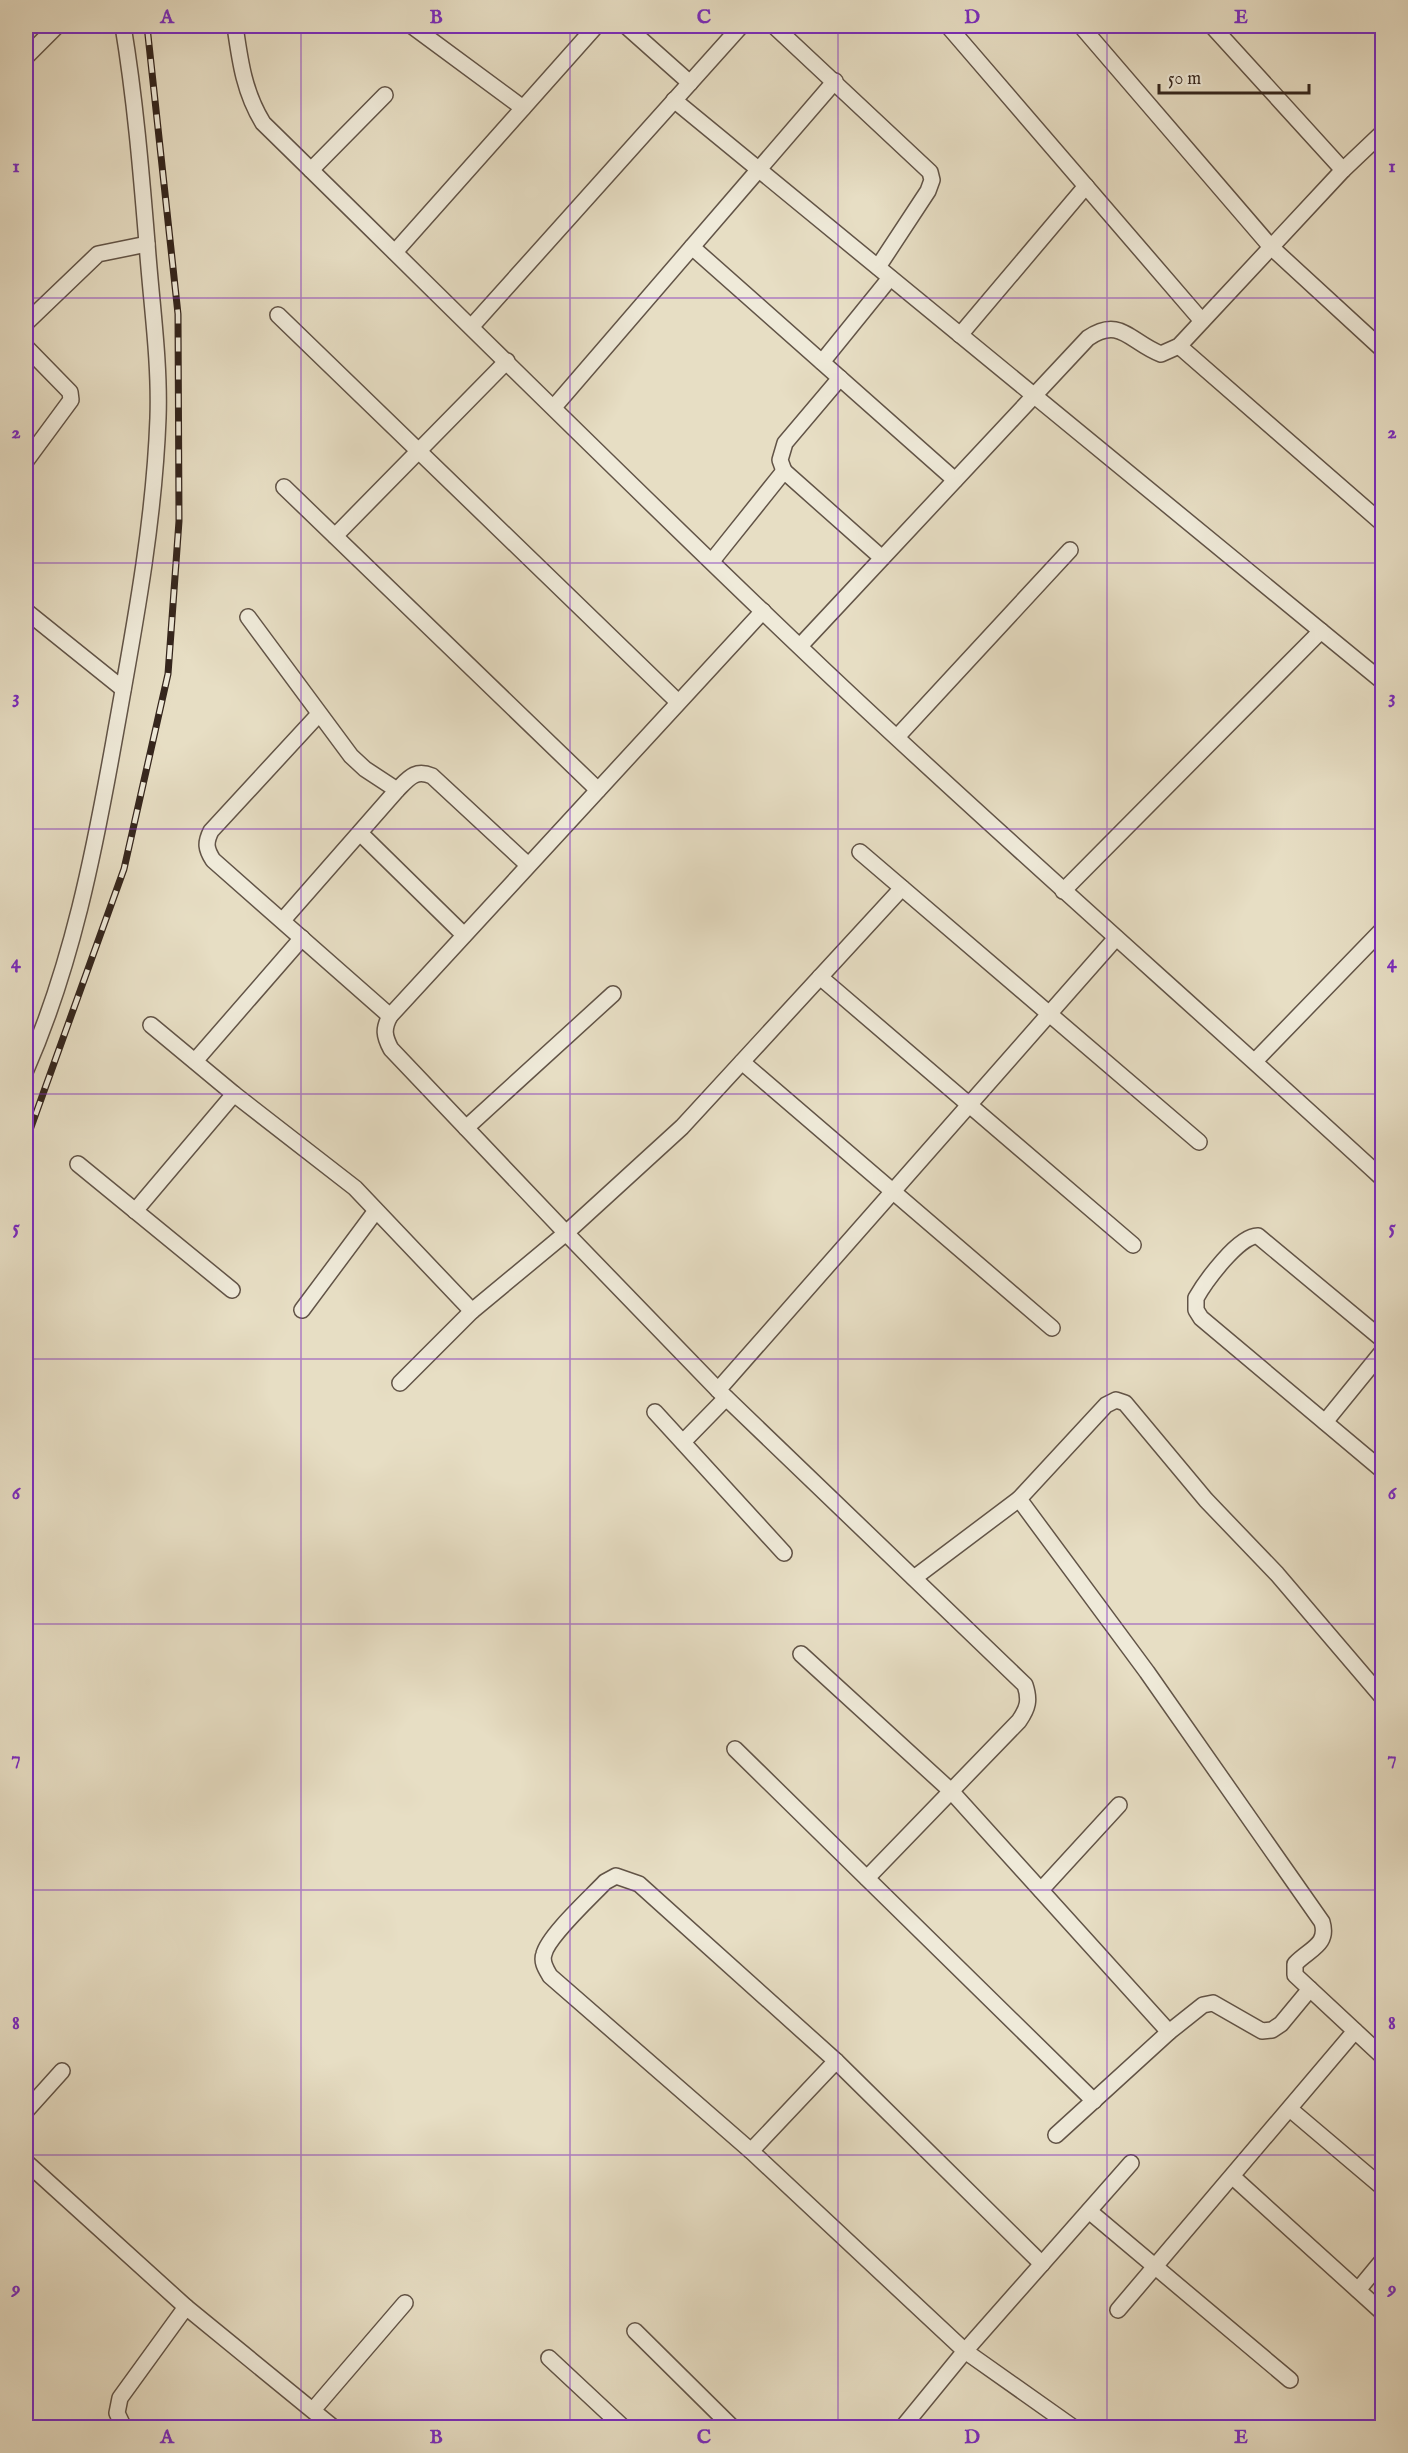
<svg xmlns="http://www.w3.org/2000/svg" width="1408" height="2453" font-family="'IM FELL English',serif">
	<rect width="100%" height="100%" fill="#e7dec4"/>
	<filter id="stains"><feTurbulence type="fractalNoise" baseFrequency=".00333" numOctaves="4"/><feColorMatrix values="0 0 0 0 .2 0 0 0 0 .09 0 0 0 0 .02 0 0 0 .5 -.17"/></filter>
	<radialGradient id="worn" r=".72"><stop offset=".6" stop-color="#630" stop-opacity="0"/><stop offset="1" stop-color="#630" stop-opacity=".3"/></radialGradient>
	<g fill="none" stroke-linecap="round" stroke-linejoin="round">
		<defs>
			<g id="street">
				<path d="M 235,26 C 240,61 244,92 263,123 C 449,305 633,489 822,668 C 1006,842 1196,1007 1382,1178"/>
				<polyline points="412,26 523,108"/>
				<polyline points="626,26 690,83"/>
				<polyline points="774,26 930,172 932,180 928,191 878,267"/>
				<polyline points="948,26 1202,321"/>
				<polyline points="1081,26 1271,247 1382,349"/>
				<polyline points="1212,26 1343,170"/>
				<polyline points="26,57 57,26"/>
				<polyline points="674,100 1321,631"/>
				<polyline points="311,170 385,95"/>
				<polyline points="692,247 955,480"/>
				<polyline points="395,252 596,26"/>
				<polyline points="278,315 678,702"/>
				<polyline points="26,323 98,254 147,244"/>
				<polyline points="472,326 741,26"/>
				<polyline points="960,335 1086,186"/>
				<polyline points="1179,346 1382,523"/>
				<polyline points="26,347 70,392 71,400 26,461"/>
				<polyline points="822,362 890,278"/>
				<polyline points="554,407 835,81"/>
				<polyline points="784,471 780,460 785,443 840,378"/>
				<polyline points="284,487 598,790"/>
				<polyline points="335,536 507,361"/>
				<polyline points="712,561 784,471 882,558"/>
				<polyline points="26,611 123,689"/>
				<path d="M 763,611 L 390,1016 C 383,1029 384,1036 391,1049 L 566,1233 L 682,1127 L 902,888"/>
				<path d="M 248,617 L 351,756 L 365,769 L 397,790 C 409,778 415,769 432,776 L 528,865"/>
				<path d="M 800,646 L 1088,338 C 1120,316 1130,342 1161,354 L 1179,346 L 1343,170 L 1382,133"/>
				<path d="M 319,714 L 211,831 C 205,843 206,849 213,860 L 390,1016"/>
				<polyline points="897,737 1070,550"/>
				<polyline points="360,833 464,935"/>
				<polyline points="860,852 1199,1142"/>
				<polyline points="1063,891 1321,631 1382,681"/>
				<polyline points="283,920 397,790"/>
				<polyline points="820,977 1133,1245"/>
				<polyline points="151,1025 234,1094"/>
				<polyline points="195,1061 302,938"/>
				<polyline points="1255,1061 1382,930"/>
				<polyline points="742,1062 1052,1328"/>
				<path d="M 26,1070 C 72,965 94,853 114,741 C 133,634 154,527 158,418 C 160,360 151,301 147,243 C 141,170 135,98 123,26"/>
				<polyline points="466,1128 613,994"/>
				<polyline points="78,1164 232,1290"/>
				<polyline points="135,1211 234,1094 355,1188 472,1311 566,1233 718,1390"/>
				<polyline points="302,1310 375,1212"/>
				<path d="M 1382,1339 L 1258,1236 C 1239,1235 1205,1282 1196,1298 L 1196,1310 L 1201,1318 L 1382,1470"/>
				<polyline points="400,1383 472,1311"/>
				<polyline points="655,1412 784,1553"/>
				<polyline points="1325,1422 1382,1352"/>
				<polyline points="683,1442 726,1398"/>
				<polyline points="914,1578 1019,1499"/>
				<polyline points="801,1654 951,1791 1169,2032 1203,2005 1213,2003 1262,2031 1272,2030 1281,2024 1310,1989"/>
				<path d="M 1382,1697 L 1277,1574 L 1206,1500 L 1125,1403 L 1116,1400 L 1106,1405 L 1019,1499 L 1147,1672 L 1322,1922 C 1329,1945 1309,1949 1295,1964 L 1295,1975 L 1382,2056"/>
				<polyline points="735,1749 1094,2101"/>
				<path d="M 867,1878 L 1019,1721 C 1028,1708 1030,1700 1025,1685 L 718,1390 L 1116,938"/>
				<polyline points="1041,1890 1119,1805"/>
				<polyline points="1291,2110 1382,2187"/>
				<polyline points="26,2111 62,2071"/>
				<polyline points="1056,2135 1169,2032"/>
				<polyline points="751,2151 836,2061"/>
				<polyline points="26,2162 186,2307"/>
				<polyline points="1233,2177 1382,2312"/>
				<polyline points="1089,2211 1290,2380"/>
				<polyline points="1358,2290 1382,2261"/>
				<polyline points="1118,2310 1355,2031"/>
				<polyline points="635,2331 733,2428"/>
				<polyline points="549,2358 624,2428"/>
				<polyline points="313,2410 405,2303"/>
				<polyline points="124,2428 117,2413 120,2398 186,2307 334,2428"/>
				<path d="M 902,2428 L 965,2351 L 751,2151 L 550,1976 C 546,1969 541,1962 544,1954 C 548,1936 591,1897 605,1882 L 616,1876 L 639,1884 L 836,2061 L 1042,2264"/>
				<polyline points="1074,2428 965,2351 1131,2163"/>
				<polyline points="1379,2428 1382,2423"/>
			</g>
		</defs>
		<use href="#street" stroke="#625447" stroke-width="18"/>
		<use href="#street" stroke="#efead9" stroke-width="15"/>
		<defs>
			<polyline id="rail" points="26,1141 124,869 168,674 179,521 178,314 147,26"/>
		</defs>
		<use href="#rail" stroke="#35261d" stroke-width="7"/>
		<use href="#rail" stroke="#efead9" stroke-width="4.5" stroke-dasharray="14" stroke-linecap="butt"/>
	</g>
	<path fill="none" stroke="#7b2cbf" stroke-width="1.5" stroke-opacity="0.55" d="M 301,26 L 301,2428M 570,26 L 570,2428M 838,26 L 838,2428M 1107,26 L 1107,2428M 26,298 L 1382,298M 26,563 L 1382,563M 26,829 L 1382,829M 26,1094 L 1382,1094M 26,1359 L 1382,1359M 26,1624 L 1382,1624M 26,1890 L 1382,1890M 26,2155 L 1382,2155"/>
	<rect width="1408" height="2453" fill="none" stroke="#e7dec4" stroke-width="66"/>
	<path d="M1159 84v9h150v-9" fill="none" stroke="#35261d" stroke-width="3"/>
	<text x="1168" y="84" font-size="18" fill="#35261d" stroke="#efead9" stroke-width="4.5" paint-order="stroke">50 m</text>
	<rect x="33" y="33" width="1342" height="2387" fill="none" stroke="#7b2cbf" stroke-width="2"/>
	<g font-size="20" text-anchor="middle" font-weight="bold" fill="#7b2cbf">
		<text x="167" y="23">A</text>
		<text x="436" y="23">B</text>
		<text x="704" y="23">C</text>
		<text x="972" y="23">D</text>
		<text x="1241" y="23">E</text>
		<text x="16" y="172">1</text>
		<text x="1392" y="172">1</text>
		<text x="16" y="438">2</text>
		<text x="1392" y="438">2</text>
		<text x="16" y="703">3</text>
		<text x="1392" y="703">3</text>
		<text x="16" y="968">4</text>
		<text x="1392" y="968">4</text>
		<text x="16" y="1233">5</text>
		<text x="1392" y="1233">5</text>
		<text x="16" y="1499">6</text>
		<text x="1392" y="1499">6</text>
		<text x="16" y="1764">7</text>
		<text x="1392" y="1764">7</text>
		<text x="16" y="2029">8</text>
		<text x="1392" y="2029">8</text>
		<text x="16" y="2294">9</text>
		<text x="1392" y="2294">9</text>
		<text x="167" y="2443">A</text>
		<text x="436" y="2443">B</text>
		<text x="704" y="2443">C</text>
		<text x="972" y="2443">D</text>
		<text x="1241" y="2443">E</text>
	</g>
	<rect width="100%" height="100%" filter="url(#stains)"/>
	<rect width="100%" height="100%" fill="url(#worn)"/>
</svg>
